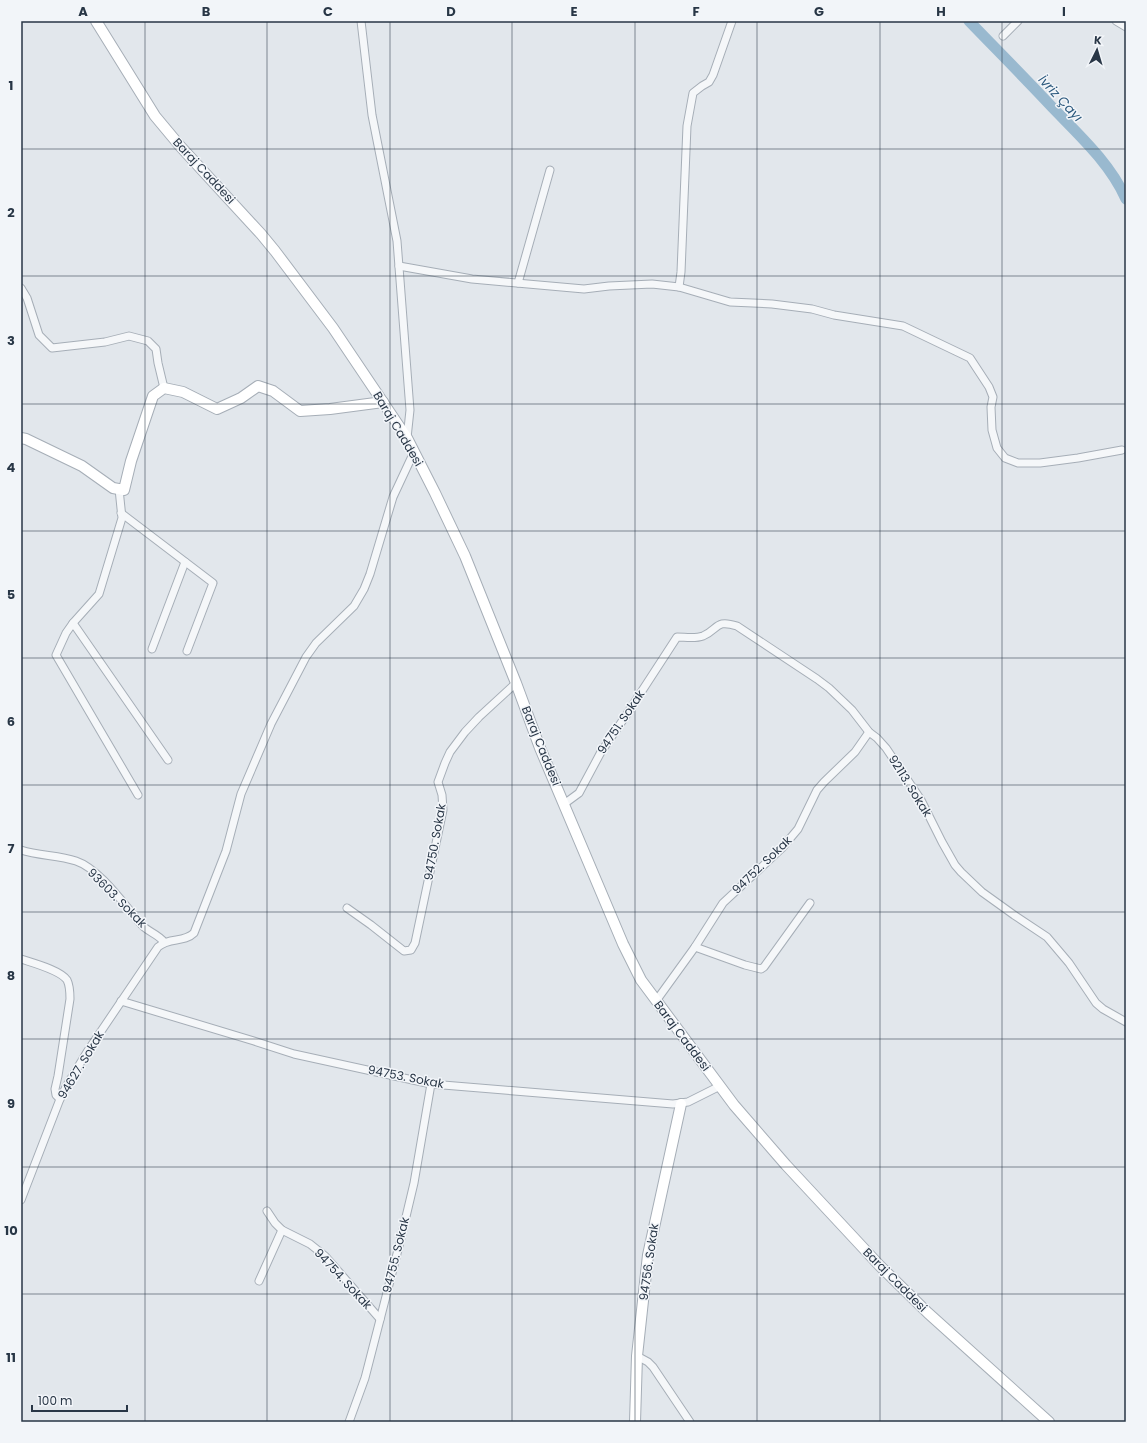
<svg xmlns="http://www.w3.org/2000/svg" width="1147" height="1443" font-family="Poppins,sans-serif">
	<rect width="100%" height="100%" fill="#e2e7ec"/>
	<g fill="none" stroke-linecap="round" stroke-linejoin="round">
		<path stroke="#99b9cf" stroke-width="11" d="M 969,21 C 997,50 1025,78 1052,107 C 1079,135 1110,163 1126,199"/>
		<defs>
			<g id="street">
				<polyline points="361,21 372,115 397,241 410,410 407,438"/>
				<polyline points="1116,21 1126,27"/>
				<polyline points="1003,36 1018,21"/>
				<polyline points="399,266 472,279 584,289 609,286 652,284 679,287 730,302 772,304 812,309 834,315 903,326 970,358 989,387 993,397 991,407 992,430 997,448 1005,458 1018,463 1040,463 1078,458 1122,450"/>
				<polyline points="518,283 550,170"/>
				<polyline points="679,287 681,272 687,126 693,93 702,86 709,82 713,75 732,21"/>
				<polyline points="21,288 27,298 39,335 52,348 105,342 129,336 148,341 156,349 158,363 164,388"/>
				<polyline points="119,489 122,518 99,594 73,623 168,760"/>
				<polyline points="121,513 213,583 187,651"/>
				<polyline points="73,623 66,633 56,655 138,795"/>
				<polyline points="152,649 185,562"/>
				<path d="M 564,804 L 579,793 L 601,752 L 625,717 L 677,637 C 685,637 695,639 703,636 C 719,629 715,619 737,626 L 817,679 L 829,688 L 852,710 L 869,732 L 877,738 L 886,748 L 921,800 L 942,842 L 955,865 L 961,872 L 982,892 L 1014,915 L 1047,937 L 1069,963 L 1096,1003 L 1103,1009 L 1126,1022"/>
				<path d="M 21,850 C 39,856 58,855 76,861 C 100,869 125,906 142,925 C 148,932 158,934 164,942"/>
				<polyline points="347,908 371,925 404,951 411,950 415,943 443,810 442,795 438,782 445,763 450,752 465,732 479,717 516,683"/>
				<polyline points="695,947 745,965 761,969 764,967 810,903"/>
				<path d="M 21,959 C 33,963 60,970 67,980 C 70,986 70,993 70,999 L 58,1076 L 55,1089 L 56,1095 L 60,1099"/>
				<polyline points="121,1001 254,1041 294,1054 431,1084 673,1104 688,1102 720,1086"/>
				<polyline points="656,1001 695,947 723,903 782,848 798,829 817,790 824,782 855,752 869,732"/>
				<path d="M 21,1200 L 60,1099 L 67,1085 L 87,1052 L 158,947 C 169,937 184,943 194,933 L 226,851 L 241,794 L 271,724 L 306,657 L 316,643 L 354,606 L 364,589 L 370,574 L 393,497 L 414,452"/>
				<polyline points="267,1211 275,1223 282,1230 310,1244 325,1256 380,1319"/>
				<polyline points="259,1281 282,1230"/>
				<polyline points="637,1356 648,1362 653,1367 690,1422"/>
				<polyline points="349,1422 365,1378 400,1242 414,1183 431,1084"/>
			</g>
			<g id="secondary">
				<polyline points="96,21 155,116 180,146 261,234 275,251 333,328 407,438 435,493 465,556 516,683 540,748 623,944 641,980 734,1105 786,1165 880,1266 928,1313 1049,1422"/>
				<polyline points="21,438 26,439 82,466 113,488 124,490 131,461 153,396 164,388 183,392 217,409 241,398 258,386 273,391 300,411 330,409 383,402"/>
				<polyline points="635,1422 637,1356 648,1255 681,1104"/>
			</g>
		</defs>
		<use href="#street" stroke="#a6aeb7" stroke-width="9"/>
		<use href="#secondary" stroke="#a6aeb7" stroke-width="12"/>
		<use href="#street" stroke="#f5f7f9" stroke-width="7"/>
		<use href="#secondary" stroke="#fff" stroke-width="10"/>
	</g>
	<path fill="none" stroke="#283646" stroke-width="1" stroke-opacity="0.55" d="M 145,21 L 145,1422M 267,21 L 267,1422M 390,21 L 390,1422M 512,21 L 512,1422M 635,21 L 635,1422M 757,21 L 757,1422M 880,21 L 880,1422M 1002,21 L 1002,1422M 21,149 L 1126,149M 21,276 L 1126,276M 21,404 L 1126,404M 21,531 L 1126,531M 21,658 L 1126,658M 21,785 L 1126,785M 21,912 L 1126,912M 21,1039 L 1126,1039M 21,1167 L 1126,1167M 21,1294 L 1126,1294"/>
	<g text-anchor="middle" stroke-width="3" stroke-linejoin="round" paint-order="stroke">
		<g font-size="12" fill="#283646" stroke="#f2f5f9">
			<text transform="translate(204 171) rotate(47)" y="4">Baraj Caddesi</text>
			<text transform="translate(398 429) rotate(59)" y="4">Baraj Caddesi</text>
			<text transform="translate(621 722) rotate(-56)" y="4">94751. Sokak</text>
			<text transform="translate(541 746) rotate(68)" y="4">Baraj Caddesi</text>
			<text transform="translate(910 786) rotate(58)" y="4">92113. Sokak</text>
			<text transform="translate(435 842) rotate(-80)" y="4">94750. Sokak</text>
			<text transform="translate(762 865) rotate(-44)" y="4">94752. Sokak</text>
			<text transform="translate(117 898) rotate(45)" y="4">93603. Sokak</text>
			<text transform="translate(682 1036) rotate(53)" y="4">Baraj Caddesi</text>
			<text transform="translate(81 1065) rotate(-59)" y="4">94627. Sokak</text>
			<text transform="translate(406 1077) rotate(11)" y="4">94753. Sokak</text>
			<text transform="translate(396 1255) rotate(-76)" y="4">94755. Sokak</text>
			<text transform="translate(649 1262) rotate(-82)" y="4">94756. Sokak</text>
			<text transform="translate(343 1279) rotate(47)" y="4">94754. Sokak</text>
			<text transform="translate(895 1280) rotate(45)" y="4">Baraj Caddesi</text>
		</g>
		<g font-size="13" font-style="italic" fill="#2d5a7e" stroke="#f2f5f9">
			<text transform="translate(1061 98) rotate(47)" y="5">İvriz Çayı</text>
		</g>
	</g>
	<rect width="1147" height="1443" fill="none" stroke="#f2f5f9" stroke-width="44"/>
	<g transform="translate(1097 50) rotate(5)" stroke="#f2f5f9" stroke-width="3" paint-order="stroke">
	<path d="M0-3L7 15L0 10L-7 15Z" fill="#283646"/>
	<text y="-6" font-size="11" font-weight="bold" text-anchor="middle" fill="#283646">K</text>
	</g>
	<path d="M32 1405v6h95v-6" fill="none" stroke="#283646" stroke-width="2"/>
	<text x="38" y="1405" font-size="12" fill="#283646" stroke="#f2f5f9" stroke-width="3" paint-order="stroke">100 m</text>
	<rect x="22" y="22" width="1103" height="1399" fill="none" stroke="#283646" stroke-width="1.5"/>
	<g font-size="13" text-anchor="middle" font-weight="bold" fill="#283646">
		<text x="83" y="16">A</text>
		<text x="206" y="16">B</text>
		<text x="328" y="16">C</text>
		<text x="451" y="16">D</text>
		<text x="574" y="16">E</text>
		<text x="696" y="16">F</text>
		<text x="819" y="16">G</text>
		<text x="941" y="16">H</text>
		<text x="1064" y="16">I</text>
		<text x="11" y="90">1</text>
		<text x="11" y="217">2</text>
		<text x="11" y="345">3</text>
		<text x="11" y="472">4</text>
		<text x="11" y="599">5</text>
		<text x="11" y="726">6</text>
		<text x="11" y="853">7</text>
		<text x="11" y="980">8</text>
		<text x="11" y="1108">9</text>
		<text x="11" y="1235">10</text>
		<text x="11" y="1362">11</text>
	</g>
</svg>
